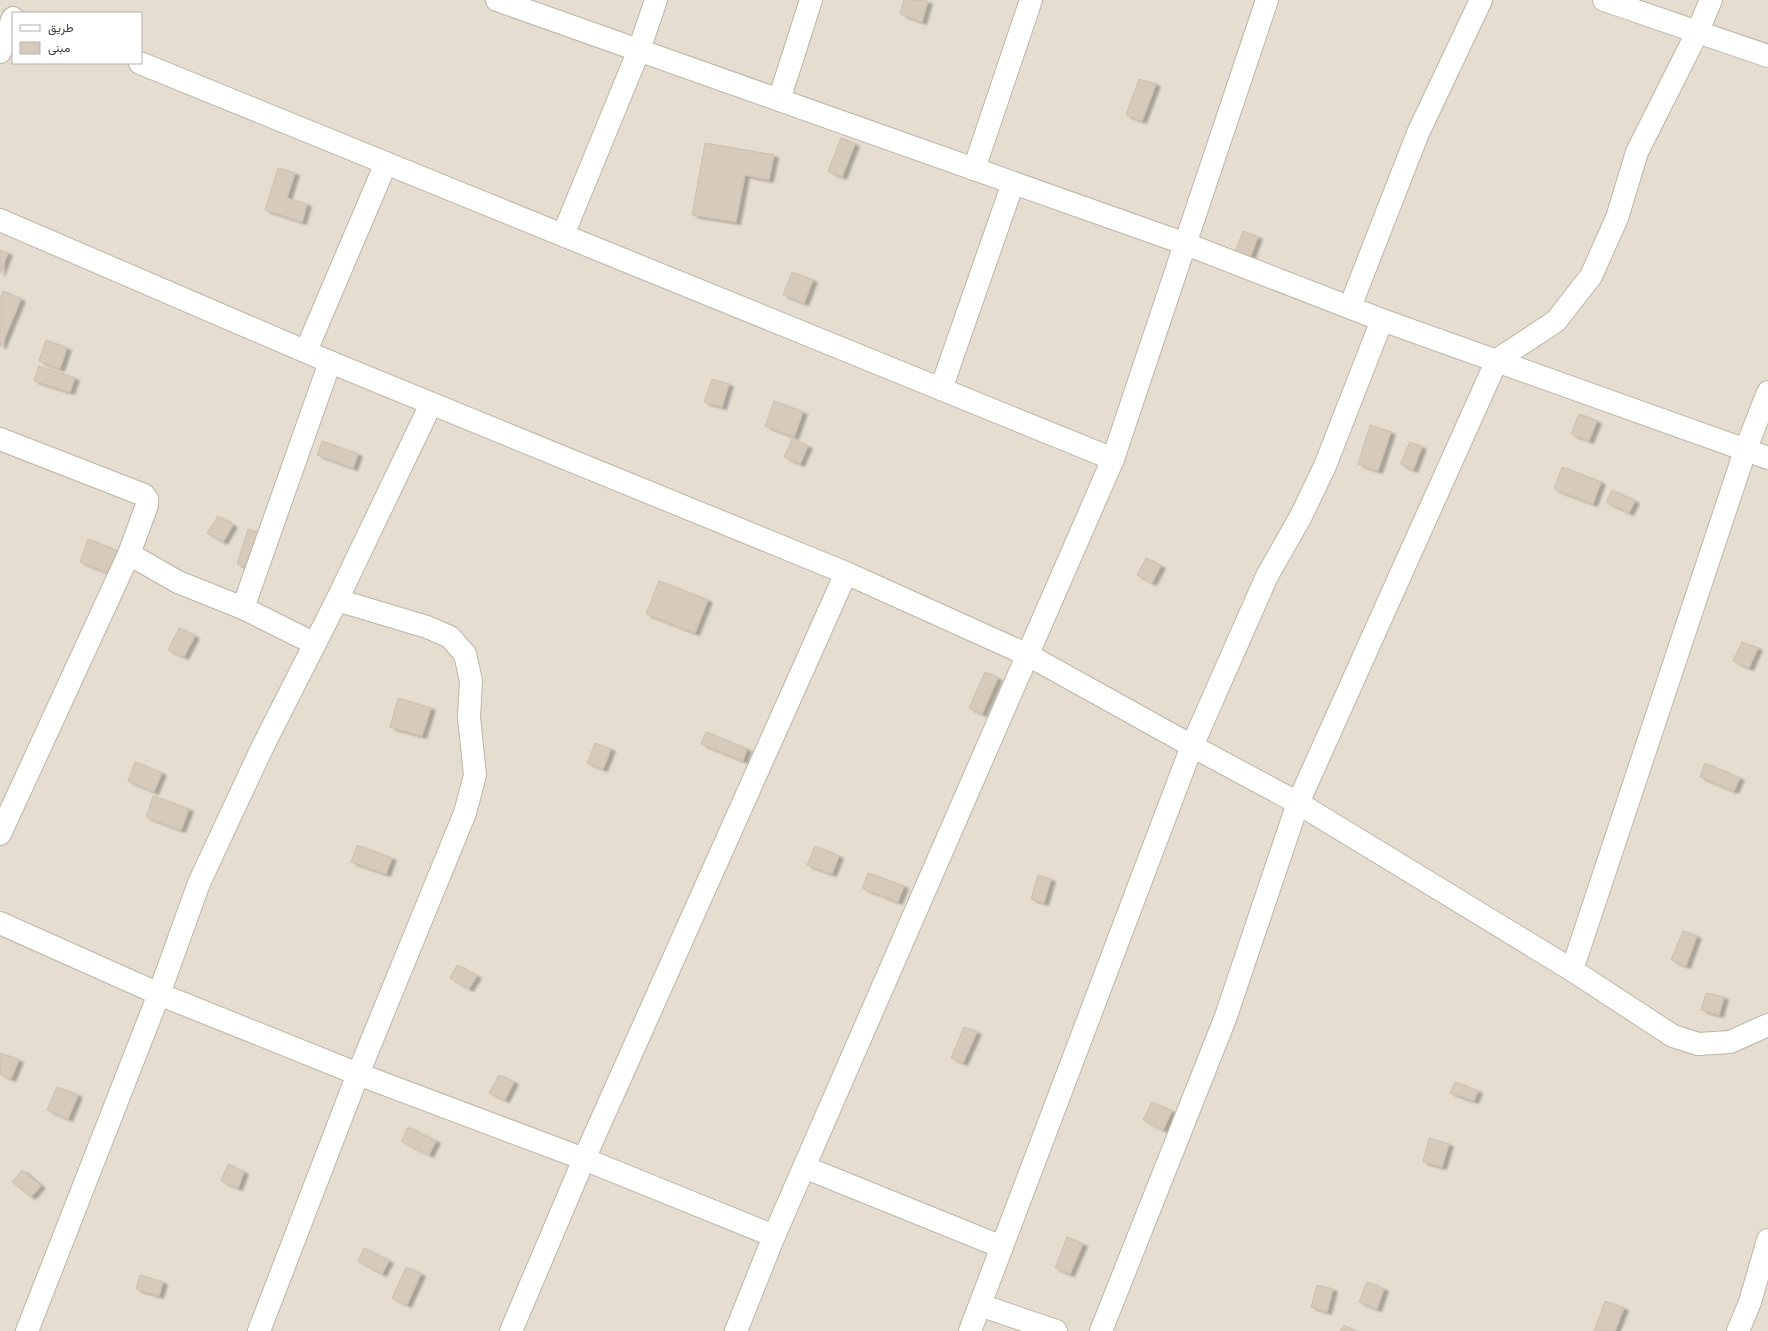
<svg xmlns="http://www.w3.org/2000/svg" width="1768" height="1331" font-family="Manrope,Vazirmatn,sans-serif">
	<defs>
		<filter id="shadow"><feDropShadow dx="4.5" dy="2.5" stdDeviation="1" flood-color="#0004"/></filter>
	</defs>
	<rect width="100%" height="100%" fill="#f1ece2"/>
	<path fill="#e5ded0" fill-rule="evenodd" d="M 0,0 L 1768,0 L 1768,1331 L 0,1331 ZM 13,13 L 141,13 L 141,63 L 13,63 Z"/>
	<g fill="#d6caba" stroke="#cebfab" filter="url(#shadow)">
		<polygon points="904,0 928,1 922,22 900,14"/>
		<polygon points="1139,79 1156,84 1142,121 1126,115"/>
		<polygon points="841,138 855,144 842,177 828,171"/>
		<polygon points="705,143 774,155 769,180 745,175 736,222 692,215"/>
		<polygon points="278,168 295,173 287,198 307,204 302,222 265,210"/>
		<polygon points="1243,231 1258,237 1250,258 1235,252"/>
		<polygon points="0,250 8,253 0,274"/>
		<polygon points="792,272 813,280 804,303 783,295"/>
		<polygon points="3,291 21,299 1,347 0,346 0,299"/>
		<polygon points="46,340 67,348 60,369 39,361"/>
		<polygon points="39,366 75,378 70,392 34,381"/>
		<polygon points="712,379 729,384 722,407 704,402"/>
		<polygon points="774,401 803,412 794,437 765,426"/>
		<polygon points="1579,414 1597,421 1589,441 1571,434"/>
		<polygon points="1370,425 1391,432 1378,471 1358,464"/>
		<polygon points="792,439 808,446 800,464 784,457"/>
		<polygon points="322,441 358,454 353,468 317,455"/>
		<polygon points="1410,442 1422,447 1413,470 1400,464"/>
		<polygon points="1562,467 1601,482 1593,504 1554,489"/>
		<polygon points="1612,490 1635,501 1629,513 1606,502"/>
		<polygon points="218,516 233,525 223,542 207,533"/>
		<polygon points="248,529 263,534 252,568 237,564"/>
		<polygon points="88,539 123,553 114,575 80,562"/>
		<polygon points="1146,558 1161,566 1152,583 1137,575"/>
		<polygon points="659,581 708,600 695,633 646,614"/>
		<polygon points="179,628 195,636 184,657 168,650"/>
		<polygon points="1742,642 1758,648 1749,668 1733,661"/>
		<polygon points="985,672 998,678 982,714 969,708"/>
		<polygon points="398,698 431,708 422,736 390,727"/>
		<polygon points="706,732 747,749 743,761 701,744"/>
		<polygon points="595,743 611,749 603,769 587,763"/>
		<polygon points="135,762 162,773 154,792 128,781"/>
		<polygon points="1705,763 1740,778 1734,791 1700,777"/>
		<polygon points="153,796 189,809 181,830 146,817"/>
		<polygon points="357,845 392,858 386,874 351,862"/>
		<polygon points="815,846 839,856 832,874 807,865"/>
		<polygon points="868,873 904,886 898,902 862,888"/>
		<polygon points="1038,875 1051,879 1044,903 1031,899"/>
		<polygon points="1683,931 1697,936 1686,966 1671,960"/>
		<polygon points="457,965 477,976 469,989 450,978"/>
		<polygon points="1706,993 1724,997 1719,1015 1701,1010"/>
		<polygon points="964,1027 977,1032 963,1063 951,1058"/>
		<polygon points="1,1053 19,1060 11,1079 0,1074"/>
		<polygon points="499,1075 514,1082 505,1100 489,1093"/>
		<polygon points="1455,1082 1478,1091 1474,1101 1450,1093"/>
		<polygon points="57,1087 78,1095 68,1119 47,1110"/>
		<polygon points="1152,1102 1172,1111 1163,1130 1143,1120"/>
		<polygon points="408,1127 436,1141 429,1155 401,1141"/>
		<polygon points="1429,1138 1449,1144 1442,1167 1423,1162"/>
		<polygon points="228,1164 244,1172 238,1188 221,1181"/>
		<polygon points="22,1170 41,1186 31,1197 12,1182"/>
		<polygon points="1067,1237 1083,1244 1070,1274 1055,1268"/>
		<polygon points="364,1248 389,1261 382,1274 358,1261"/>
		<polygon points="406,1267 421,1274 407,1305 392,1298"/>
		<polygon points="140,1275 163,1282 159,1296 136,1289"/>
		<polygon points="1367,1282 1384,1289 1377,1309 1359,1302"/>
		<polygon points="1317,1285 1333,1289 1327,1312 1311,1307"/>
		<polygon points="1605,1301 1624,1308 1615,1331 1594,1331"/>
		<polygon points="1344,1325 1354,1331 1340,1331"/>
	</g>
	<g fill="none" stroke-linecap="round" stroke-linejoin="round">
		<defs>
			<g id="street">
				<polyline points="497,0 1186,244 1382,320 1768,458"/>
				<polyline points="1604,0 1768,56"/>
				<polyline points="0,52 13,18"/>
				<polyline points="140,63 1113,459"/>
				<polyline points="779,100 811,0"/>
				<polyline points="974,169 1031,0"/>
				<polyline points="0,220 330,362 846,573 1028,655 1192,746 1298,803 1572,970 1673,1036 1698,1044 1730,1042 1768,1025"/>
				<polyline points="563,235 639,50 656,0"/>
				<polyline points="1350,307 1418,133 1481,0"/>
				<polyline points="306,351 386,163"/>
				<polyline points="941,389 1013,183"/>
				<polyline points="0,439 144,495 147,499 147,505 129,554 0,834"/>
				<polyline points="129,554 178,582 243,608 315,644"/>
				<polyline points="243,608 330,362"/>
				<polyline points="0,923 159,994 358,1074 584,1159 774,1236"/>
				<polyline points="1572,970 1745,451 1768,392"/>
				<polyline points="804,1167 1002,1247"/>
				<polyline points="980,1305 1056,1331"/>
				<polyline points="27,1331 159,994 199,883 262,748 337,600 431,404"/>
				<polyline points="259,1331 358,1074 465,813 475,775 469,717 471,681 465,654 450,637 427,627 337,600"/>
				<polyline points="511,1331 584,1159 846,573"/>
				<polyline points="736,1331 774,1236 1113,459 1267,0"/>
				<polyline points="970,1331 1192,746 1267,576 1301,516 1325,466 1382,320"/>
				<polyline points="1101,1331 1225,1019 1298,803 1497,360 1556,321 1591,276 1617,218 1637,152 1697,33 1711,0"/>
				<polyline points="1738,1331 1750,1302 1768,1240"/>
			</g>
		</defs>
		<use href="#street" stroke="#bdb4a5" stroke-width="24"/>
		<use href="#street" stroke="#fff" stroke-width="22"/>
	</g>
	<rect x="12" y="12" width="130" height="52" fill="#ffffff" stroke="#b4b1ad"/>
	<rect x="20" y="25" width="20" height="6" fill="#ffffff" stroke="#b4b1ad"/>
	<text x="48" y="32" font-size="12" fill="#433c33">طريق</text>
	<rect x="20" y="42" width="20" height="12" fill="#d6caba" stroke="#b4b1ad"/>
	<text x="48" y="52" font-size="12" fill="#433c33">مبنى</text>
</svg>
